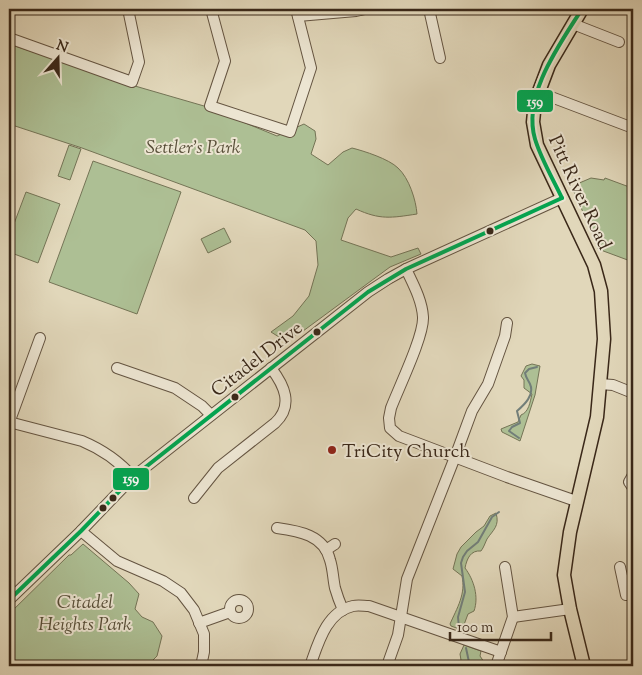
<svg xmlns="http://www.w3.org/2000/svg" width="642" height="675" font-family="'Sorts Mill Goudy',serif">
	<rect width="100%" height="100%" fill="#e1d7ba"/>
	<filter id="stains"><feTurbulence type="fractalNoise" baseFrequency=".004" numOctaves="4"/><feColorMatrix values="0 0 0 0 .2 0 0 0 0 .09 0 0 0 0 .02 0 0 0 .5 -.17"/></filter>
	<radialGradient id="worn" r=".72"><stop offset=".6" stop-color="#630" stop-opacity="0"/><stop offset="1" stop-color="#630" stop-opacity=".3"/></radialGradient>
	<g fill="#adbf94" stroke="#747456">
		<path d="M 9,44 L 135,86 L 204,106 L 277,136 L 304,124 L 315,131 L 316,139 L 311,154 L 328,165 L 343,152 L 352,148 C 364,151 389,159 398,168 C 409,178 416,200 417,214 C 391,218 380,220 356,209 L 348,218 L 341,240 L 391,257 L 418,248 L 421,254 L 390,267 L 299,334 L 290,336 L 287,332 L 279,337 L 271,332 L 293,316 L 309,296 L 318,265 L 316,241 L 305,230 L 82,148 L 9,124 Z"/>
		<polygon points="69,145 81,149 70,180 58,176"/>
		<polygon points="93,161 181,192 137,314 49,282"/>
		<polygon points="591,178 604,180 605,178 632,188 633,185 633,262 598,249 595,239 574,192 578,188 577,184"/>
		<polygon points="26,192 60,204 38,263 9,252 9,237"/>
		<polygon points="224,228 231,242 208,253 201,239"/>
		<path d="M 532,364 L 540,366 L 535,395 L 520,441 L 502,432 L 501,429 L 518,422 L 521,415 C 529,412 530,402 532,394 L 524,388 L 524,380 L 521,376 L 526,366 Z"/>
		<path d="M 496,513 C 500,526 493,530 487,539 C 485,543 484,547 481,551 C 471,550 467,558 465,568 C 474,580 479,597 474,611 L 468,614 L 462,630 L 451,626 L 450,624 C 457,608 466,594 462,576 L 453,569 L 457,554 L 461,547 L 476,532 L 484,526 L 490,516 Z"/>
		<polygon points="83,544 129,583 139,594 135,609 142,617 153,622 162,636 157,656 147,666 90,666 77,661 72,666 9,666 9,614 69,555 71,555"/>
		<polygon points="464,645 481,651 480,656 484,662 483,666 462,666 460,654"/>
	</g>
	<g fill="none" stroke-linecap="round" stroke-linejoin="round">
		<g stroke="#727e79" stroke-width="2">
			<path d="M 519,438 L 509,431 L 512,427 L 520,423 L 517,411 C 524,405 535,395 530,384 C 528,380 526,378 525,373 L 529,369 L 537,367"/>
			<polyline points="459,628 458,617 465,592 461,563 463,557 467,551 478,542 492,517 499,512"/>
			<polyline points="466,666 469,662 466,648"/>
		</g>
		<defs>
			<g id="minor">
				<polyline points="211,9 225,61 210,106 290,132 311,68 296,9"/>
				<polyline points="429,9 440,58"/>
				<polyline points="298,16 356,11 365,9"/>
				<polyline points="573,24 619,42"/>
				<polyline points="9,38 132,82 139,62 128,9"/>
				<polyline points="538,92 633,128"/>
				<path d="M 406,269 C 413,284 422,300 423,317 C 424,336 399,387 391,408 L 389,418 L 390,428 L 399,436 L 507,477 L 576,501"/>
				<polyline points="117,368 175,388 202,406 211,415"/>
				<polyline points="600,384 613,385 633,393"/>
				<path d="M 9,422 L 82,441 C 101,449 119,461 133,477"/>
				<polyline points="9,423 40,338"/>
				<polyline points="633,475 629,482 633,488"/>
				<path d="M 194,498 L 218,468 L 275,423 C 294,405 284,385 271,368"/>
				<path d="M 277,528 C 299,531 324,535 330,560 C 333,569 333,579 335,588 C 337,595 340,603 343,610"/>
				<polyline points="81,531 117,561 163,581 181,593 194,610 204,634 204,652 201,666"/>
				<polyline points="326,550 335,544"/>
				<polyline points="620,567 626,595 633,594"/>
				<circle cx="239" cy="609" r="9"/>
				<polyline points="9,600 81,531 133,477 368,292 388,279 406,269 562,198"/>
				<polyline points="513,617 570,609"/>
				<polyline points="199,623 230,612"/>
				<path d="M 310,666 C 318,644 326,612 353,606 C 358,605 364,606 369,606 L 501,652"/>
				<polyline points="387,666 398,635 407,579 455,457 472,411 488,384 505,336 507,323"/>
				<polyline points="496,666 513,617 505,567"/>
			</g>
			<polyline id="major" points="582,9 549,65 535,102 533,122 537,145 594,265 601,291 604,339 597,417 570,532 564,575 570,609 584,666"/>
		</defs>
		<use href="#minor" stroke="#645441" stroke-width="12"/>
		<use href="#major" stroke="#3a2819" stroke-width="15"/>
		<use href="#minor" stroke="#ece5d2" stroke-width="10"/>
		<use href="#major" stroke="#e1d7ba" stroke-width="12"/>
		<defs>
			<g id="bus-1">
				<path d="M 562,198 C 553,179 541,159 535,139 C 522,95 560,44 582,9"/>
				<polyline points="9,600 81,531 133,477 368,292 406,269 562,198"/>
			</g>
		</defs>
		<use href="#bus-1" stroke="#ece5d2" stroke-width="8"/>
		<use href="#bus-1" stroke="#00a651" stroke-width="4"/>
	</g>
	<g fill="#3a2819" stroke="#ece5d2" stroke-width="2">
		<circle cx="490" cy="231" r="4.5"/>
		<circle cx="317" cy="332" r="4.5"/>
		<circle cx="235" cy="397" r="4.5"/>
		<circle cx="113" cy="498" r="4.5"/>
		<circle cx="103" cy="508" r="4.5"/>
	</g>
	<circle fill="#8f2418" stroke="#ece5d2" stroke-width="2" cx="332" cy="450" r="5"/>
	<g text-anchor="middle" stroke-width="4" stroke-linejoin="round" paint-order="stroke">
		<g font-size="19" font-style="italic" fill="#574e38" stroke="#ece5d2">
			<text x="193" y="153">Settler's Park</text>
			<text x="85" y="608">Citadel<tspan x="85" dy="22">Heights Park</tspan></text>
		</g>
		<g font-size="19" fill="#3a2819" stroke="#ece5d2">
			<text transform="translate(581 192) rotate(65)" y="7">Pitt River Road</text>
			<text transform="translate(256 358) rotate(-38)" y="7">Citadel Drive</text>
		</g>
		<g font-size="19" fill="#3a2819" stroke="#ece5d2" text-anchor="start">
			<text x="342" y="457">TriCity Church</text>
		</g>
	</g>
	<g stroke="#ece5d2" stroke-width="2">
		<rect x="516" y="89" width="38" height="24" rx="5" fill="#00a651"/>
		<rect x="112" y="467" width="38" height="24" rx="5" fill="#00a651"/>
	</g>
	<g font-size="14" text-anchor="middle" font-weight="bold" fill="#fff">
		<text x="535" y="106">159</text>
		<text x="131" y="483">159</text>
	</g>
	<rect width="642" height="675" fill="none" stroke="#e1d7ba" stroke-width="30"/>
	<rect x="10" y="10" width="622" height="655" fill="none" stroke="#3a2819" stroke-width="2.5"/>
	<rect x="15" y="15" width="612" height="645" fill="none" stroke="#3a2819"/>
	<g transform="translate(58 58) rotate(20)" stroke="#ece5d2" stroke-width="4" paint-order="stroke">
	<path d="M0-4L9 19L0 12L-9 19Z" fill="#3a2819"/>
	<text y="-8" font-size="14" font-weight="bold" text-anchor="middle" fill="#3a2819">N</text>
	</g>
	<path d="M450 632v8h101v-8" fill="none" stroke="#3a2819" stroke-width="2.5"/>
	<text x="457" y="632" font-size="15" fill="#3a2819" stroke="#ece5d2" stroke-width="4" paint-order="stroke">100 m</text>
	<rect width="100%" height="100%" filter="url(#stains)"/>
	<rect width="100%" height="100%" fill="url(#worn)"/>
</svg>
